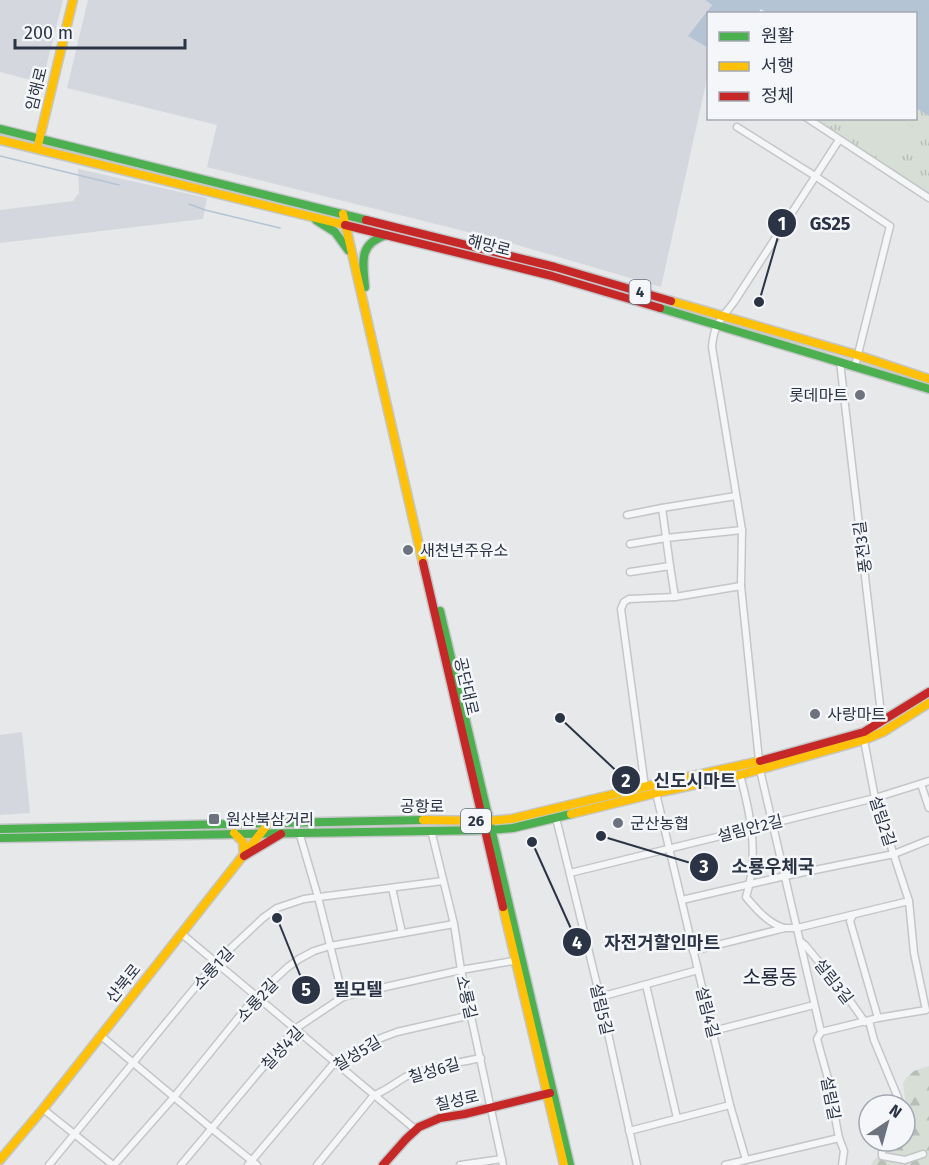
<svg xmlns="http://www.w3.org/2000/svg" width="929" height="1165" font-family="'Fira Sans','Noto Sans KR',sans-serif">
	<defs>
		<pattern id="forest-firs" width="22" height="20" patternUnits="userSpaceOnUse" patternTransform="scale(1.5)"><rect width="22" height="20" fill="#d6ded6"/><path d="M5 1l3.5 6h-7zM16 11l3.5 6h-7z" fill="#b8bfb9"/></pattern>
		<pattern id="park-tufts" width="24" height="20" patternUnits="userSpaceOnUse" patternTransform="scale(1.5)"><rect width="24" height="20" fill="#d6ded6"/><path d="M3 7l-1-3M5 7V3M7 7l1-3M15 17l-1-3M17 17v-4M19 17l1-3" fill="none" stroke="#b8bfb9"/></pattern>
	</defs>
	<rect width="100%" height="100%" fill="#e6e8ea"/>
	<g fill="#d4d7dd">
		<polygon points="0,0 63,0 42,83 0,72"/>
		<polygon points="88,0 705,0 712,5 689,36 708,48 708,74 661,287 504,241 207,167 217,125 67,88"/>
		<polygon points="78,169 207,198 203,219 0,243 0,210 73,201 79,193"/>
		<polygon points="22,732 30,813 0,815 0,735"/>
	</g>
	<path fill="url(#forest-firs)" d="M 929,1066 L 929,1165 L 871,1165 C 875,1157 879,1157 887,1153 C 892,1150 894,1145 897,1141 L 905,1141 L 905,1122 L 907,1114 L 903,1084 L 906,1078 L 914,1071 Z"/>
	<polygon fill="url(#park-tufts)" points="916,108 929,116 929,198 807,119 916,118"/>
	<g fill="#d6ded6">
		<polygon points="868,119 895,119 877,145 858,133"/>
		<polygon points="898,119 916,129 897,158 880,147"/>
	</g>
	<polygon fill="#b4c4d5" points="705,0 929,0 929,116 916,108 916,14 768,14 761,9 758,13 708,14 708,48 688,36 712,5"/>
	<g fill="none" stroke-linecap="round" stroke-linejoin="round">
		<g stroke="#b4c4d5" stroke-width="1.5">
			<polyline points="0,156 119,185"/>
			<polyline points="189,204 205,210 280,228"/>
		</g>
		<defs>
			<g id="street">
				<polyline points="807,118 929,198"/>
				<polyline points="737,127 815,176 890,226 855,366"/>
				<path d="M 839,140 L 734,302 C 720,320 714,324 712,347 L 742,530 L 741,586 L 760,770 L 821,1032 L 817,1039 L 827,1075 L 839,1138 L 844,1151 L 842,1165"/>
				<polyline points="840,362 882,722"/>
				<polyline points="662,508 736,496"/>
				<polyline points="627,515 662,508 670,566"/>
				<polyline points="630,544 666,538 742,530"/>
				<polyline points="630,572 670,566 675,597"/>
				<path d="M 740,775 C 751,815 759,856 746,897 C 756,909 768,923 784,928"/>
				<polyline points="921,784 929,808"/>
				<polyline points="645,787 621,609 624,602 629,599 675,597 741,586"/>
				<polyline points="656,793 730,1105 746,1160"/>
				<polyline points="556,818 600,997 637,1165"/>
				<polyline points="431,830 454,924 461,970 503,1165"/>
				<polyline points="299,832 318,897 343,997"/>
				<polyline points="570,873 875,798 929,781"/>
				<polyline points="392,888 402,933"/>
				<polyline points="682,900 785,876 894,854 929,840"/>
				<polyline points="853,915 850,921 878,1018"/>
				<polyline points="182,934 416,1130"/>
				<polyline points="800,941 805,945 843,991 865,1022"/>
				<polyline points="693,951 785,928 797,928 909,901"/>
				<polyline points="646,985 677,1118"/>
				<polyline points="600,997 698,970"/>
				<polyline points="869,1021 874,1040 901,1105"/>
				<polyline points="713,1031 814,1005"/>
				<polyline points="821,1032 878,1018 926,1010 914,953 909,901 875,798 864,740"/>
				<polyline points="100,1035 211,1128 257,1165"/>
				<polyline points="43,1109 113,1165"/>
				<polyline points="629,1131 730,1105"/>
				<polyline points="889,1141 882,1152 882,1156 905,1160 923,1154"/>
				<polyline points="49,1165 216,962 263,918 277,908 304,899 443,881"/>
				<polyline points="114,1165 174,1097 256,996 288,967 299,959 314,951 330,946 454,924"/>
				<polyline points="181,1165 295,1029 343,997 354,994 461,970 519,960"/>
				<polyline points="248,1165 335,1062 350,1058 365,1047 381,1038 397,1032 471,1015"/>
				<path d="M 317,1165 L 374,1095 C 388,1090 398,1080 411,1074 C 433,1066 458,1063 481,1058"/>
				<polyline points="460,1165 502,1159"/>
				<polyline points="725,1165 839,1138"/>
			</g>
			<g id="fast">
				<polyline points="0,129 366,220"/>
				<polyline points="316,220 335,232 348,250"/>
				<path d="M 365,287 C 363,262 358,244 386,235"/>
				<polyline points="660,308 929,389"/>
				<polyline points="440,611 570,1165"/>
				<polyline points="0,829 423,820"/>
				<polyline points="0,838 491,830 513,828 571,814"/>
			</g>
			<g id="slow">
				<polyline points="0,140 345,225"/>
				<polyline points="38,145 73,0"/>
				<polyline points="343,214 423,563"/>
				<polyline points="671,301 857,355 929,379"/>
				<polyline points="571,814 656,793 740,775 864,740 883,732 929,703"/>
				<polyline points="423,820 489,821 511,819 656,784 760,761"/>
				<polyline points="234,833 243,842 244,856"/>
				<polyline points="503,907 564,1165"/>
				<polyline points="0,1160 43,1109 268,824"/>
			</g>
			<g id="jam">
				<polyline points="366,220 555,267 671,301"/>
				<polyline points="345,225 552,276 660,308"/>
				<polyline points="423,563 503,907"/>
				<polyline points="760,761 864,732 929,692"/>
				<polyline points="244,856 281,834"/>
				<polyline points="383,1165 406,1139 419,1127 440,1118 465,1114 550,1093"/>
			</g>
		</defs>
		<use href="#street" stroke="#c4c6c8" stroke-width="9"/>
		<use href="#fast" stroke="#c4c6c8" stroke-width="11"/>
		<use href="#slow" stroke="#c4c6c8" stroke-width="11"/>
		<use href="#jam" stroke="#c4c6c8" stroke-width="11"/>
		<use href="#street" stroke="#f5f6f7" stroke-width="6"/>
		<use href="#fast" stroke="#4caf50" stroke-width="8"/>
		<use href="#slow" stroke="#ffc107" stroke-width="8"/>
		<use href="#jam" stroke="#c62828" stroke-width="8"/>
	</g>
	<g fill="#6c737f" stroke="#f4f6f9" stroke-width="2">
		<circle cx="860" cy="395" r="6"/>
		<circle cx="408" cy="550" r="6"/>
		<circle cx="815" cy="714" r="6"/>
		<rect x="208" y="813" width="12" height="12" rx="3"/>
		<circle cx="618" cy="823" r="6"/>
	</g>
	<g text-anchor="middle" stroke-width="5" stroke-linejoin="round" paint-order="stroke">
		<g fill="#f4f6f9" stroke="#676e7b" stroke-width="1.5">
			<rect x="629.5" y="280" width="21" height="24" rx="4.5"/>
			<rect x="461" y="809" width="30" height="24" rx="4.5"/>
		</g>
		<g font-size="15" font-weight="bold" fill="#2b3445">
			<text x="640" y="297">4</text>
			<text x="476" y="826">26</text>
		</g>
		<g font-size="16" fill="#2b3445" stroke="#f4f6f9">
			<text transform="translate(36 89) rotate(-76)" y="6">임해로</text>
			<text transform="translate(489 245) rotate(14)" y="6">해망로</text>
			<text transform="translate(862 547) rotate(-97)" y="6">풍전3길</text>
			<text transform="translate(467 686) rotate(77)" y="6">공단대로</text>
			<text x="422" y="812">공항로</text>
			<text transform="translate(883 821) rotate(72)" y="6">설림2길</text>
			<text transform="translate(750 828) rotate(-14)" y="6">설림안2길</text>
			<text transform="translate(213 968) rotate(-47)" y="6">소룡1길</text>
			<text transform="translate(834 981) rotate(52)" y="6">설림3길</text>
			<text transform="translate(123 983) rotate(-51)" y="6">산북로</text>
			<text transform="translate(467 997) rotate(77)" y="6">소룡길</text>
			<text transform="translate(257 1000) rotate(-47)" y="6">소룡2길</text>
			<text transform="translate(602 1009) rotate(77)" y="6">설림5길</text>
			<text transform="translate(708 1012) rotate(76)" y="6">설림4길</text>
			<text transform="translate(282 1048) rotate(-47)" y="6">칠성4길</text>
			<text transform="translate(357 1053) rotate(-31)" y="6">칠성5길</text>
			<text transform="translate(434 1070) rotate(-16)" y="6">칠성6길</text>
			<text transform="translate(831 1098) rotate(79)" y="6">설림길</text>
			<text transform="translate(457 1100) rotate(-13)" y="6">칠성로</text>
		</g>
		<g font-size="16" fill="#2b3445" stroke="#f4f6f9" text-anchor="start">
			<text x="848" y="401" text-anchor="end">롯데마트</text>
			<text x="420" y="556">새천년주유소</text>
			<text x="827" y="720">사랑마트</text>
			<text x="226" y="825">원산북삼거리</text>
			<text x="630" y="829">군산농협</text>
		</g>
		<g font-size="20" fill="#1d2536" stroke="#f4f6f9">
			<text x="770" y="984">소룡동</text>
		</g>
	</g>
	<path fill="none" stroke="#2b3445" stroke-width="2" d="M759 302L782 223M560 718L626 780M601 836L704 867M532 842L577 942M277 918L306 990"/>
	<g fill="#2b3445" stroke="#f4f6f9" stroke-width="2">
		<circle cx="759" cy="302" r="6"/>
		<circle cx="560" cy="718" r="6"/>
		<circle cx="601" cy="836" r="6"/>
		<circle cx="532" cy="842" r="6"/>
		<circle cx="277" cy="918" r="6"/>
		<circle cx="782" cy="223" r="15"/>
		<circle cx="626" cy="780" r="15"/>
		<circle cx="704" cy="867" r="15"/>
		<circle cx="577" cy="942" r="15"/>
		<circle cx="306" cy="990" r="15"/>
	</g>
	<g font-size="18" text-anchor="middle" font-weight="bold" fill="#fff">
		<text x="782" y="230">1</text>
		<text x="626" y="787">2</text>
		<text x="704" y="873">3</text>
		<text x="577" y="949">4</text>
		<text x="306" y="996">5</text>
	</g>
	<g font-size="18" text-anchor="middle" font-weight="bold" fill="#2b3445" stroke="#f4f6f9" stroke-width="5" stroke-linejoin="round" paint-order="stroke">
		<text x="830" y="230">GS25</text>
		<text x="695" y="787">신도시마트</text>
		<text x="773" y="873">소룡우체국</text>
		<text x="662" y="949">자전거할인마트</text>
		<text x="358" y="996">필모텔</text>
	</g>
	<rect x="707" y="12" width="210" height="108" fill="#f4f6f9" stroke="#a4a8b1" stroke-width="1.5"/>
	<rect x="719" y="32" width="30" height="9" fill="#4caf50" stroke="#a4a8b1" stroke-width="1.5"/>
	<text x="761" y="42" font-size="18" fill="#2b3445">원활</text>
	<rect x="719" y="62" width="30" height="9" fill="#ffc107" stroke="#a4a8b1" stroke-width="1.5"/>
	<text x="761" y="72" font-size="18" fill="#2b3445">서행</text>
	<rect x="719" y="92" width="30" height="9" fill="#c62828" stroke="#a4a8b1" stroke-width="1.5"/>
	<text x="761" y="102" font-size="18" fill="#2b3445">정체</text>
	<g transform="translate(887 1123) rotate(36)"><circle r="28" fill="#f4f6f9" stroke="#a4a8b1" stroke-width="1.5"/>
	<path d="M0-4.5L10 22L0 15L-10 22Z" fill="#6c737f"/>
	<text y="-9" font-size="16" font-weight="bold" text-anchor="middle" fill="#2b3445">N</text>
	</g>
	<path d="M15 39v9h170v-9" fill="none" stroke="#2b3445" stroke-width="3"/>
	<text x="24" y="39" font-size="18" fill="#2b3445" stroke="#f4f6f9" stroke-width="4.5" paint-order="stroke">200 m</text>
</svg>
